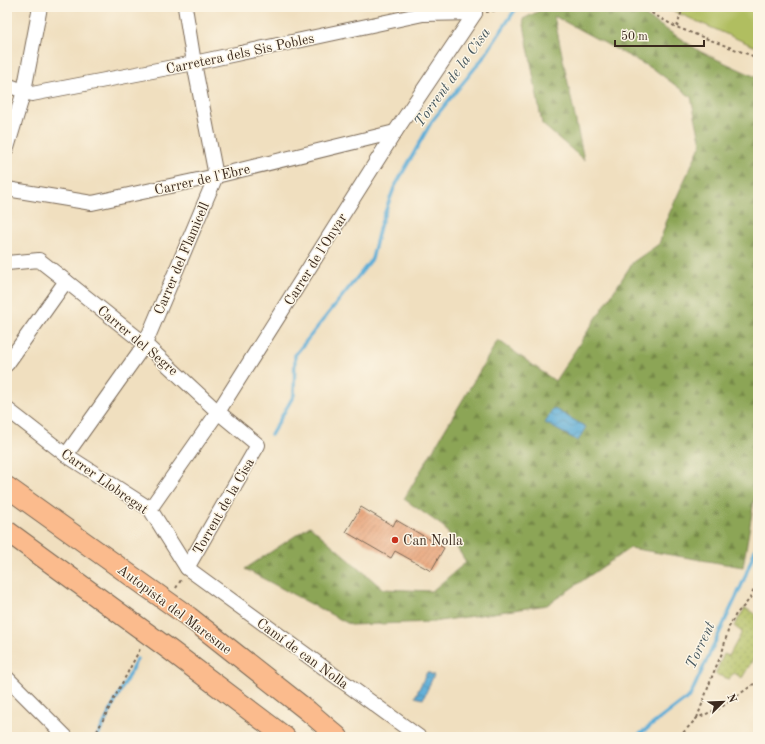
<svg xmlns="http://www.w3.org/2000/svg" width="765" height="744" font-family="'Old Standard TT',serif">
	<defs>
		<pattern id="forest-firs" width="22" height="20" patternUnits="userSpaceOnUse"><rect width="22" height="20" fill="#8ca556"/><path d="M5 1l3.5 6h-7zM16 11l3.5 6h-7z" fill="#748747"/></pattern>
		<pattern id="park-dots" width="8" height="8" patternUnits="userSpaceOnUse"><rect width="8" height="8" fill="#b0be60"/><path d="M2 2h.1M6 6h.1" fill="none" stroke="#909b4f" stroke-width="1.8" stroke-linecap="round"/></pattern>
		<pattern id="water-waves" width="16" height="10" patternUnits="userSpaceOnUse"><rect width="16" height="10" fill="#5dadd7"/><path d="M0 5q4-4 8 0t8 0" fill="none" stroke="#4e8dae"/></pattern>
		<pattern id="building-hatch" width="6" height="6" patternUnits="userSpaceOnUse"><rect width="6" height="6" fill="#e69b6e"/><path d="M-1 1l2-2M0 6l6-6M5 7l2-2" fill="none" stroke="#bc7f5a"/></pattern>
	</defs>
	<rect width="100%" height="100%" fill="#fcf5e5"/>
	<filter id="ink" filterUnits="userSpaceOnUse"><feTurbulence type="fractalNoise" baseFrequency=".025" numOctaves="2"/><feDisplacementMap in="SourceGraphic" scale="8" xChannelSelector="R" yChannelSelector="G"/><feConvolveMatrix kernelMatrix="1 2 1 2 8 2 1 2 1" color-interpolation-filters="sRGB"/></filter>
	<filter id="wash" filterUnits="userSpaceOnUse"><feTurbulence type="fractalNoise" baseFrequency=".012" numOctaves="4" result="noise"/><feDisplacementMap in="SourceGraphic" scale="16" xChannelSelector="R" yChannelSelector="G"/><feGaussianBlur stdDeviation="0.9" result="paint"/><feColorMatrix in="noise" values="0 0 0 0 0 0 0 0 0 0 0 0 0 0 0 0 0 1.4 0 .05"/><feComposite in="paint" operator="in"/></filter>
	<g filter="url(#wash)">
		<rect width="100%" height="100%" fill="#f0dfbf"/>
		<polygon fill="#b0be60" stroke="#76743f" points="664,7 758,7 758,48"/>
		<polygon fill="url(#forest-firs)" stroke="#64683a" points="547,7 632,7 701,52 758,78 758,477 743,567 630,548 547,605 433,622 351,625 245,569 310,526 383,589 432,591 466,562 444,527 404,499 498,340 555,381 633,262 659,244 669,214 701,144 691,97 655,70 554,16 584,160 542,124 523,19"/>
		<polygon fill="url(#park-dots)" stroke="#76743f" points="745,608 758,616 758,625 754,631 758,634 758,651 742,678 734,673 729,679 715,674 724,654 729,656 742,632 734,626"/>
		<g fill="url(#water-waves)" stroke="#4c6c7a">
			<polygon points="553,408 586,427 578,441 545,423"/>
			<polygon points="427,672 434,675 423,699 415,697"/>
		</g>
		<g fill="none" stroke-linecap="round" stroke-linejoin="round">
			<g stroke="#5dadd7" stroke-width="3.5">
				<polyline points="271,435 294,395 295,355 372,259 380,226 394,188 432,121 483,58 517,7"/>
				<polyline points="97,737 137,659"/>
				<polyline points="636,737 690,696 743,582 758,542"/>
			</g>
		</g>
		<g id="blocks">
			<polygon fill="url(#building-hatch)" points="361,507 393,526 396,520 444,548 431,571 395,551 391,558 346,532"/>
		</g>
	</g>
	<g filter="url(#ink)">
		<use href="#blocks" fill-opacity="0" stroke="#7a6956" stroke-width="1"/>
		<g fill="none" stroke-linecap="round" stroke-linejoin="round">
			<defs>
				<g id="minor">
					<polyline points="7,85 32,94 194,63 423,14 475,13"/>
					<polyline points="7,148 24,91 40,7"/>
					<polyline points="7,189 92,203 216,176 395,132"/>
					<polyline points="7,263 39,260 66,281 145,344 218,412 258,445 187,568"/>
					<polyline points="7,364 66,281"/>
					<polyline points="7,409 66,455 150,509 187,568 419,737"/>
					<polyline points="66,455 145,344 216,176 194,63 185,7"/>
					<polyline points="150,509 218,412 395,132 475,13 474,7"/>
					<polyline points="7,678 66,737"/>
				</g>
				<g id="highway">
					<polyline points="7,487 189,617 308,711 338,737"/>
					<polyline points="7,531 170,650 285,737"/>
				</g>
			</defs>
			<use href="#minor" stroke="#7a6956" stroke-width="16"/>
			<use href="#highway" stroke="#7a6956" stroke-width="22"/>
			<g stroke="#7a6956" stroke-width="2" stroke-dasharray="3 3" stroke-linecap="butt">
				<polyline points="641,7 676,27 758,58"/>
				<polyline points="486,12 504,9 506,7"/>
				<polyline points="677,27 683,7"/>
				<polyline points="176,588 181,580"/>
				<polyline points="697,718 713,674 722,653 729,627 736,614 745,605 750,598 758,581"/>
				<polyline points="94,737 140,649"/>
				<polyline points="679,737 697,718 720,708 758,681"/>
			</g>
			<use href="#minor" stroke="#fff" stroke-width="14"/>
			<use href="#highway" stroke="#fbbb8d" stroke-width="20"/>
		</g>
	</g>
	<circle fill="#c8321e" stroke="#fcf5e5" stroke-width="1.5" cx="395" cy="540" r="4"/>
	<g text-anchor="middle" stroke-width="3" stroke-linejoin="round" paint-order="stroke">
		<g font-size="14" fill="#3b2a1e" stroke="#fcf5e5">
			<text transform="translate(240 53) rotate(-12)" y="5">Carretera dels Sis Pobles</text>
			<text transform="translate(202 179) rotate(-13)" y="5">Carrer de l'Ebre</text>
			<text transform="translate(181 258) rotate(-67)" y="5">Carrer del Flamicell</text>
			<text transform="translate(315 259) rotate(-58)" y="5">Carrer de l'Onyar</text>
			<text transform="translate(138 340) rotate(40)" y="5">Carrer del Segre</text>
			<text transform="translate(105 481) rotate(35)" y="5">Carrer Llobregat</text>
			<text transform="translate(223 506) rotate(-60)" y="5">Torrent de la Cisa</text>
			<text transform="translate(175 609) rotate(37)" y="5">Autopista del Maresme</text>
			<text transform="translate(303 653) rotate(36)" y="5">Camí de can Nolla</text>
		</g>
		<g font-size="14" fill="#3b2a1e" stroke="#fcf5e5" text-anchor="start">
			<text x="403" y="545">Can Nolla</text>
		</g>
		<g font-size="15" font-style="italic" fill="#47585f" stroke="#fcf5e5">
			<text transform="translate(452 77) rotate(-54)" y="5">Torrent de la Cisa</text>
			<text transform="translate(700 645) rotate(-65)" y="5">Torrent</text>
		</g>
	</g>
	<rect width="765" height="744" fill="none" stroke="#fcf5e5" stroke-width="24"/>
	<g transform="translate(723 702) rotate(67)" stroke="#fcf5e5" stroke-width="3" paint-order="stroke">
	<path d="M0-3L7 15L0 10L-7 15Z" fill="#3b2a1e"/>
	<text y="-6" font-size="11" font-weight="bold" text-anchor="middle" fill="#3b2a1e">N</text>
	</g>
	<path d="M615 40v6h89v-6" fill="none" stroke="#3b2a1e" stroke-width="2"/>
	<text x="621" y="40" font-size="12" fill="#3b2a1e" stroke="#fcf5e5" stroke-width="3" paint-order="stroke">50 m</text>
</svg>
